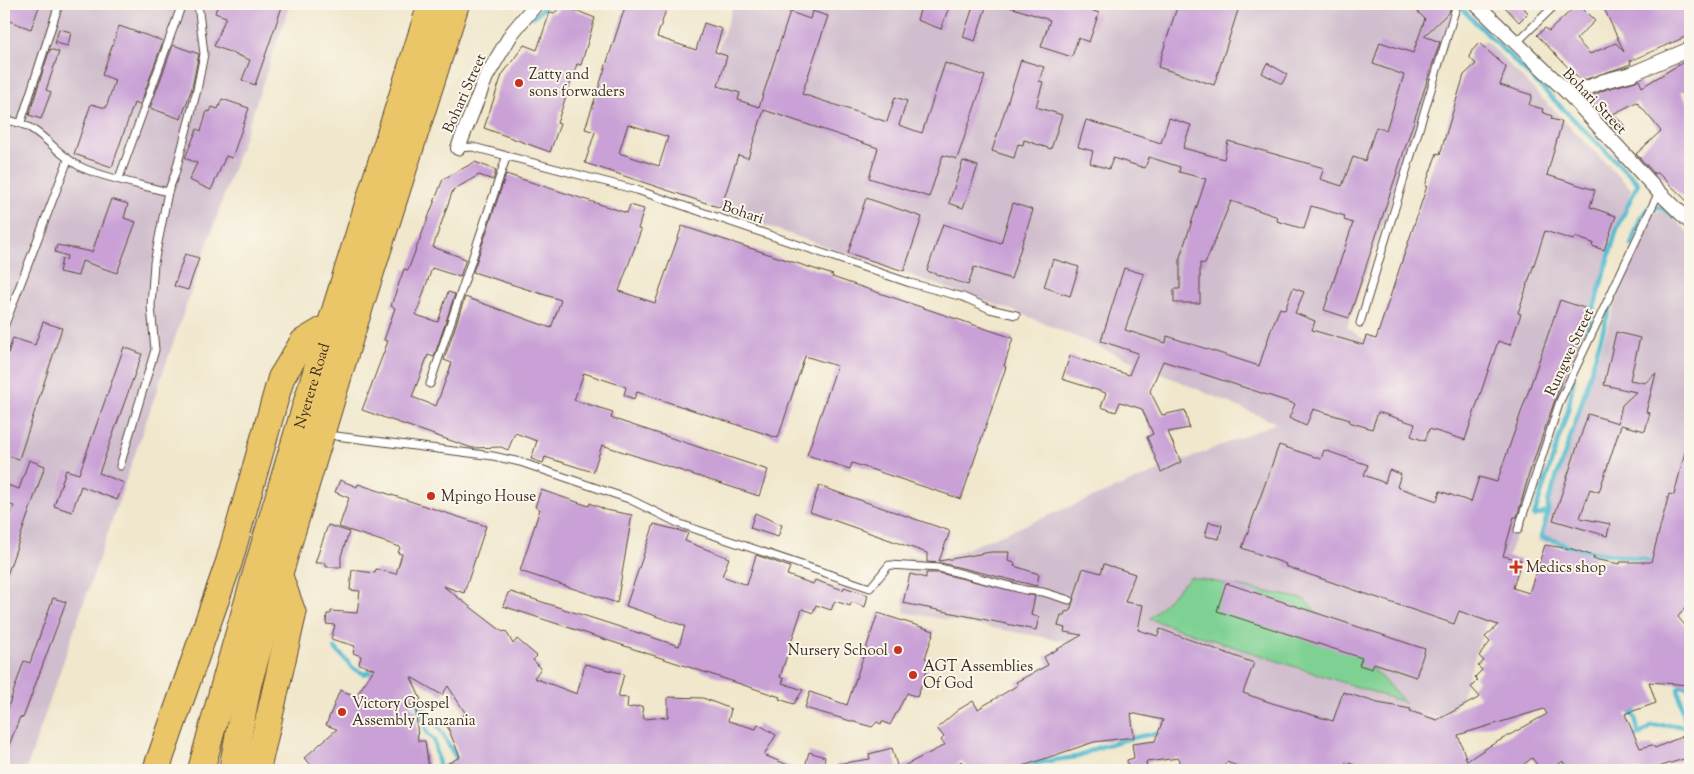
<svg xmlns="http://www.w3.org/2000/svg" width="1694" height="774" font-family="'Sorts Mill Goudy',serif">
	<rect width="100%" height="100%" fill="#fbf7ec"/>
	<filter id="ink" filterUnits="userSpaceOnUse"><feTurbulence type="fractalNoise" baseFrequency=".02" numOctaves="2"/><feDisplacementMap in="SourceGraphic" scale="10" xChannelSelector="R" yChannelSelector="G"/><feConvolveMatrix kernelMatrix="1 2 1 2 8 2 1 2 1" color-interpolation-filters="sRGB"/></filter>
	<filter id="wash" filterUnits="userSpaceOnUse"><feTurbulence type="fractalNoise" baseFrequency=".0096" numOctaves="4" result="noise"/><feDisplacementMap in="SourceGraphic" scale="20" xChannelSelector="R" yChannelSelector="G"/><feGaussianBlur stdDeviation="1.12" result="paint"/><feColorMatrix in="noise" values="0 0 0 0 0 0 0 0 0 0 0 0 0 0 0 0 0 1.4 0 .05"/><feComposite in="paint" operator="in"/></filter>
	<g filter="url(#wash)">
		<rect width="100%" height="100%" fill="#f0e7cc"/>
		<g fill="#d0bdcd">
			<polygon points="4,4 290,4 26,770 4,770"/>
			<polygon points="734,4 1452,4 1459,10 1347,327 1374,347 1473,45 1486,41 1631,189 1460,701 1443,719 1349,697 1339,728 1108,649 904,612 908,556 927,559 944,558 1276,423 1020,313 676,195 703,91"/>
			<polygon points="1664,210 1690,234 1690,569 1538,541 1645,213"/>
		</g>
		<polygon fill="#7fd193" stroke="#5d7e58" points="1190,577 1304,599 1406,703 1149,619"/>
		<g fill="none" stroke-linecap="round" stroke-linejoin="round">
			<g stroke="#54bcd1" stroke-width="4.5">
				<polyline points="1457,4 1638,183 1617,229 1583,345"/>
				<polyline points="533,17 548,4"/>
				<polyline points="1631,245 1640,219 1648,208 1660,207 1675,217"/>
				<polyline points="1614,293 1579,412 1548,502 1548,512 1541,537 1557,541 1573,549 1643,559 1653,563"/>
				<polyline points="1548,512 1534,516 1568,410 1574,377"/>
				<polyline points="335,648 354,669 365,674 369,672 377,675"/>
				<polyline points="411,699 433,717 463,770"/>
				<polyline points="1635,707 1635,711 1631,713 1635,717 1638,732 1641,734"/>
				<polyline points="420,709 427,733 434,740 440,770"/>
				<polyline points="1686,727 1678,689 1681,685 1688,687 1690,681"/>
				<polyline points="1631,740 1652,726 1673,725 1686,727 1690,723"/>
				<polyline points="1219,764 1229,770"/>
				<path d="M 1020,770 C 1038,761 1056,760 1076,757 C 1083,756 1089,750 1097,748 C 1109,744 1154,731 1164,734"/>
				<polyline points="1555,770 1569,762"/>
			</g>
		</g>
		<g id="blocks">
			<g fill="#c9a1d6" fill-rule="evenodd">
				<polygon points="4,4 40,4 31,29 4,19"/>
				<polygon points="218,4 283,4 255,85 242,80 250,60 214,46 226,17 215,13"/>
				<polygon points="565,4 582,4 575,10 595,18 581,65 577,64 557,123 560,124 550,152 484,128 502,75 524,45 537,50 550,12 554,13"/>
				<path d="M 626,4 L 668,4 L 657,37 L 696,50 L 704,23 L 722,29 L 715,52 L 727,56 L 718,86 L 740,93 L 738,100 L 759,107 L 790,12 L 810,19 L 812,11 L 828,16 L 802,94 L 887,122 L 895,97 L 907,101 L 899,125 L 922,133 L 945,63 L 985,76 L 957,159 L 943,155 L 929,197 L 869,178 L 878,148 L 764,110 L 748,158 L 738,155 L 721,208 L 585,163 L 595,132 L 585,129 ZM 628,124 L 668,137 L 659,166 L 619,153 Z"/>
				<polygon points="922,4 950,4 941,29 917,20"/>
				<polygon points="974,4 987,4 975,41 963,37"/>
				<polygon points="1007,4 1081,4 1079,6 1099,13 1089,42 1078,38 1072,57 1041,47 1050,20 1007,6"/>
				<polygon points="1178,4 1240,4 1214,85 1158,67"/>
				<polygon points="1410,4 1452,4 1449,12 1424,36 1440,42 1349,318 1324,310 1353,223 1344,220 1345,216 1311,206 1304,229 1277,221 1278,217 1231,201 1205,264 1200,263 1200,303 1174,303 1174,289 1180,289 1180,257 1206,179 1179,172 1180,167 1149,157 1145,168 1113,158 1109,169 1090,163 1093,151 1078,147 1086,120 1161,143 1169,118 1191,125 1183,148 1224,159 1228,141 1324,168 1320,179 1342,186 1353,157 1365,161 1376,127 1386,130 1404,75 1373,64 1380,42 1413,53 1425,19"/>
				<polygon points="1502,4 1521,4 1528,13 1519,22"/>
				<polygon points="1578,4 1595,21 1576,39 1590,54 1616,43 1624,52 1602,4 1690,4 1690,35 1630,61 1631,64 1581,81 1537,35 1545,28 1549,31"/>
				<polygon points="119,26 163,41 140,105 134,103 112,167 74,154 91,104 106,108 115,80 102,75"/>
				<polygon points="59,29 71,32 68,46 55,43"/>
				<polygon points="1479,43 1506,67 1500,85 1532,95 1529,105 1543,109 1542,112 1552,116 1551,119 1562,122 1547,175 1595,190 1590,207 1616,216 1604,250 1592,246 1593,243 1575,237 1573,240 1545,231 1518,313 1521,314 1510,345 1498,341 1465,440 1429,429 1425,441 1411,436 1415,424 1378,412 1372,429 1349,422 1350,420 1313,409 1306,426 1289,418 1295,404 1163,361 1150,391 1162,415 1185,410 1189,428 1168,432 1181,462 1161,472 1147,437 1153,434 1142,409 1120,402 1116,412 1101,407 1106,393 1062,379 1070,356 1129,375 1138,353 1101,341 1124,268 1144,274 1125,330 1166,343 1167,336 1259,366 1272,327 1280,308 1285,310 1293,288 1304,292 1295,313 1315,321 1312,330 1363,345 1366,336 1376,339 1427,186 1425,186 1437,153 1440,154 1464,75 1476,64 1470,58 1471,52"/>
				<polygon points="173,45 199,54 192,88 181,119 150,108"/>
				<polygon points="50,49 59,52 46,90 51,92 41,119 29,115"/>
				<polygon points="1690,58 1690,87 1681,92 1690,107 1690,204 1657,172 1655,174 1636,154 1661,131 1637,102 1613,114 1624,125 1615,131 1585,99 1607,89 1639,80 1642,87"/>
				<polygon points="1021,60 1044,67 1039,81 1043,82 1036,107 1062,115 1051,149 1024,140 1023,145 1018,144 1014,158 992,151"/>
				<polygon points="1267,63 1287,74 1282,84 1262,73"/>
				<polygon points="222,99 249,108 232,158 226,156 211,190 189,180 197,163 185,158 197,129 201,131 207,111 210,112 212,107 218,109"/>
				<polygon points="963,161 978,166 963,208 949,203"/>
				<polygon points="475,162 496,170 493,180 479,175 453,190 433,247 466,259 460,277 432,268 416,315 438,322 448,292 455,294 434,357 428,355 412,397 436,406 452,363 444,360 465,297 551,328 561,300 473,272 506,174 627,213 630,205 644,209 638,229 641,230 619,291 655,303 682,226 833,275 832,277 1013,338 1004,366 1006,367 961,499 852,463 850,469 807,455 837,366 805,356 778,438 637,392 634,399 624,395 626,387 584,373 574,400 613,412 611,418 768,470 759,496 602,445 593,472 545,457 543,463 531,459 537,441 515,433 508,450 501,447 472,448 362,410 388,341 384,340 395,308 391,306 404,269 408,270 443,179"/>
				<polygon points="866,198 922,217 904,271 848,253"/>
				<polygon points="111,199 128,204 124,218 136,222 117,273 82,261 78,276 59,272 62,259 66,260 67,256 55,252 57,245 92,252"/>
				<polygon points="1013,203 1033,210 1011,279 974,267 968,285 927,271 943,224 1001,243"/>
				<polygon points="185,254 199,258 188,290 174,286"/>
				<polygon points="1053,259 1079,267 1070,296 1044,287"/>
				<path d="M 1560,300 L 1587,309 L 1530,471 L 1517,517 L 1514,517 L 1503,556 L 1521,560 L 1513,588 L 1529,593 L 1545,545 L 1572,549 L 1594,556 L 1593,559 L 1620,564 L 1620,562 L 1651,562 L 1669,494 L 1674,495 L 1686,448 L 1690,448 L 1690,601 L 1678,617 L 1690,631 L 1690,685 L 1649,682 L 1656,703 L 1625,714 L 1640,748 L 1652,745 L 1655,748 L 1690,733 L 1690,757 L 1649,770 L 1567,770 L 1563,761 L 1550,770 L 1541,770 L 1532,758 L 1517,770 L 1369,770 L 1346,762 L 1345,770 L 1249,770 L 1226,762 L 1223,770 L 1178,770 L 1179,758 L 1146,762 L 1147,767 L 1143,767 L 1143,770 L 1128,770 L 1127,760 L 1134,758 L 1132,744 L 1155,741 L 1163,720 L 1131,713 L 1134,737 L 1094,742 L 1011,770 L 970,770 L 961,761 L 951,770 L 838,770 L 837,764 L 870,759 L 869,754 L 892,748 L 898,769 L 945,745 L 941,740 L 944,737 L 937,728 L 958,710 L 973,701 L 978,709 L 1018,685 L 1016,682 L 1048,665 L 1044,657 L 1082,635 L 1064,632 L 1065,628 L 1058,626 L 1061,615 L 1064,615 L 1065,612 L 1070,611 L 1083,568 L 1101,573 L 1104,564 L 1135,574 L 1125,602 L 1143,605 L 1138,630 L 1158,636 L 1160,629 L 1254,663 L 1243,693 L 1272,703 L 1333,721 L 1343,692 L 1378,703 L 1411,709 L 1410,711 L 1437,720 L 1480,697 L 1471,687 L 1478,680 L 1475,677 L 1482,670 L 1478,666 L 1484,661 L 1479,656 L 1490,642 L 1485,637 L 1498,625 L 1459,611 L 1454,624 L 1299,571 L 1285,566 L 1286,564 L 1242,548 L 1279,445 L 1321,459 L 1324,450 L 1368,465 L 1364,475 L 1385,483 L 1389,470 L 1401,474 L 1397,487 L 1437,501 L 1440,491 L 1471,502 L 1479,477 L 1497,482 ZM 1544,709 L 1547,714 L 1488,747 L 1467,761 L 1458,735 Z"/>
				<polygon points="43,322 62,328 19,459 4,454 4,365 13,338 35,345"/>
				<polygon points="1616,332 1640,338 1630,380 1645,383 1656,373 1646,412 1650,413 1645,431 1621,425 1599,492 1590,489 1580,518 1610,524 1607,536 1553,520 1588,414 1618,423 1622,405 1636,392 1604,385"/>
				<polygon points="124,347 142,354 99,473 124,483 117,500 81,486 72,512 54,506 66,470 79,474"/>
				<polygon points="29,460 45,466 6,578 4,578 4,535 14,506 4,503 4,484 19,489"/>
				<polygon points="340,480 357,487 358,484 486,526 464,593 443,586 503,632 506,631 513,644 517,639 537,656 533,660 541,668 534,678 577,694 585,664 624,674 618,697 628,698 627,708 642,706 644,719 668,717 668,697 703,698 731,709 728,721 756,729 758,724 776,735 764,755 800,770 435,770 460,757 446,723 466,714 448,686 442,695 411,677 421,700 410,705 416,710 418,741 425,741 429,770 317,770 304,758 337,729 326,725 340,690 356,696 374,669 359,664 361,656 353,653 355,646 331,639 335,625 326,624 327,614 331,614 331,611 357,613 360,591 350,590 352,570 375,573 376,569 396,574 402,554 398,553 400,547 339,527 349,498 335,492"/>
				<polygon points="819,486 950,531 939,561 991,552 1009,552 1008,561 1015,563 1014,566 1039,574 1037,586 941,563 927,562 927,553 810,512"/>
				<polygon points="541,490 589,506 590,503 606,510 632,515 617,603 520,571 540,509 535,507"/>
				<polygon points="755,513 782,525 778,537 750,528"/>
				<polygon points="1209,522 1222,525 1219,539 1205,536"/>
				<polygon points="654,524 688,533 685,541 729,558 722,576 747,585 756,555 790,567 787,575 813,584 815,580 843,590 844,587 868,595 865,607 852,602 850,606 835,601 831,610 816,605 813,613 802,609 780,677 784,679 782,683 803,690 794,704 779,699 780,697 503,606 508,593 511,592 679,646 685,626 626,606"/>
				<polygon points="328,525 349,532 341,556 341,567 326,567 326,563 315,563"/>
				<polygon points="926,573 939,573 1035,596 1031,615 1039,617 1036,630 903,603 910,574 926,578"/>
				<polygon points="1226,583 1425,649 1416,677 1374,663 1372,669 1359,665 1362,658 1217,611"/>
				<polygon points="53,598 66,602 23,718 20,717 4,758 4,719 24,661 30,663"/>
				<polygon points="878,613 934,631 925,658 931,660 917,697 907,693 890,725 882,721 881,724 877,722 872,727 805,708 810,692 847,705"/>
				<polygon points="809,752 825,757 823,770 804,770"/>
			</g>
		</g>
	</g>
	<g filter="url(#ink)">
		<use href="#blocks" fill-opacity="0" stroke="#564638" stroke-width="1"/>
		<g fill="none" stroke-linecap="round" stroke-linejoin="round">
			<defs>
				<g id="lane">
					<polyline points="1515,44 1556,4"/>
					<path d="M 4,120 C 41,123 51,152 81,167 C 103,178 143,185 168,192"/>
					<polyline points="21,122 59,4"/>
					<polyline points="458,148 473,147 637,190 910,283 963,297 990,309 1016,315"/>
					<polyline points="119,178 182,4"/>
					<polyline points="1360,323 1457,4"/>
					<polyline points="4,327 68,160"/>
					<polyline points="430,384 507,155"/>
					<polyline points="336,436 493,456 520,462 629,499 680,524 870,588 889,565 940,568 1025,590 1043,592 1069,600"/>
					<polyline points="120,466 155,350 151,306 154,263 168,192 175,174 197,90 204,54 198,4"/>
					<polyline points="1518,530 1560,401 1659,192"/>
				</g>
				<g id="street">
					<polyline points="1476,4 1570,95 1659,192 1690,222"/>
					<polyline points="1570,95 1604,81 1631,74 1690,49"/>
					<polyline points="458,148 486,77 512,33 536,4"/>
				</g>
				<g id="highway">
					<polyline points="156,770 229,562 281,378 303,342 330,326"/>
					<path id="s1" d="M 201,770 C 270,512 351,258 431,4"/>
					<polyline points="232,770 248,685 279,575 349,341 456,4"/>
					<polyline points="257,770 293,614 279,575"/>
				</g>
			</defs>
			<use href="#lane" stroke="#564638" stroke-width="9"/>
			<use href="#street" stroke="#564638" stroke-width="16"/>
			<use href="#highway" stroke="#564638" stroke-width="28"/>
			<use href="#lane" stroke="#fff" stroke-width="7"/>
			<use href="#street" stroke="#fff" stroke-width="14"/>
			<use href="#highway" stroke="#ebc669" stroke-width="26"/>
		</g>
	</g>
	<g fill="#c8321e" stroke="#fbf7ec" stroke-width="2">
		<circle cx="519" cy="83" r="5"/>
		<circle cx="431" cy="496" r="5"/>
		<path d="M1513.5 559.5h5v5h5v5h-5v5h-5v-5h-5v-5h5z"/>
		<circle cx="898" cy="650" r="5"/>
		<circle cx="913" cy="675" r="5"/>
		<circle cx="342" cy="712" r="5"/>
	</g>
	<g text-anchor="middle" stroke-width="4" stroke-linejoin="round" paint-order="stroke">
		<g font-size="15" fill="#3b2a1e" stroke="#fbf7ec" text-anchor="start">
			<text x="529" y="79">Zatty and<tspan x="529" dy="17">sons forwaders</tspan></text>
			<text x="441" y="501">Mpingo House</text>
			<text x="1526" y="572">Medics shop</text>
			<text x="888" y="655" text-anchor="end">Nursery School</text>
			<text x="923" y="671">AGT Assemblies<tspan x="923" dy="17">Of God</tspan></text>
			<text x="352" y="708">Victory Gospel<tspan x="352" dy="17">Assembly Tanzania</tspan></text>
		</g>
		<g font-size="15" fill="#3b2a1e" stroke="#fbf7ec">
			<text transform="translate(464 93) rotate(-66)" y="5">Bohari Street</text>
			<text transform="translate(1595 101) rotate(46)" y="5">Bohari Street</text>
			<text transform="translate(743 212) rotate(19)" y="5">Bohari</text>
			<text transform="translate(1569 352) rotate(-65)" y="5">Rungwe Street</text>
			<text dy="5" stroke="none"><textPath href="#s1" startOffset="400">Nyerere Road</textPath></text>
		</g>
	</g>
	<rect width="1694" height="774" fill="none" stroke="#fbf7ec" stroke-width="20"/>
</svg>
